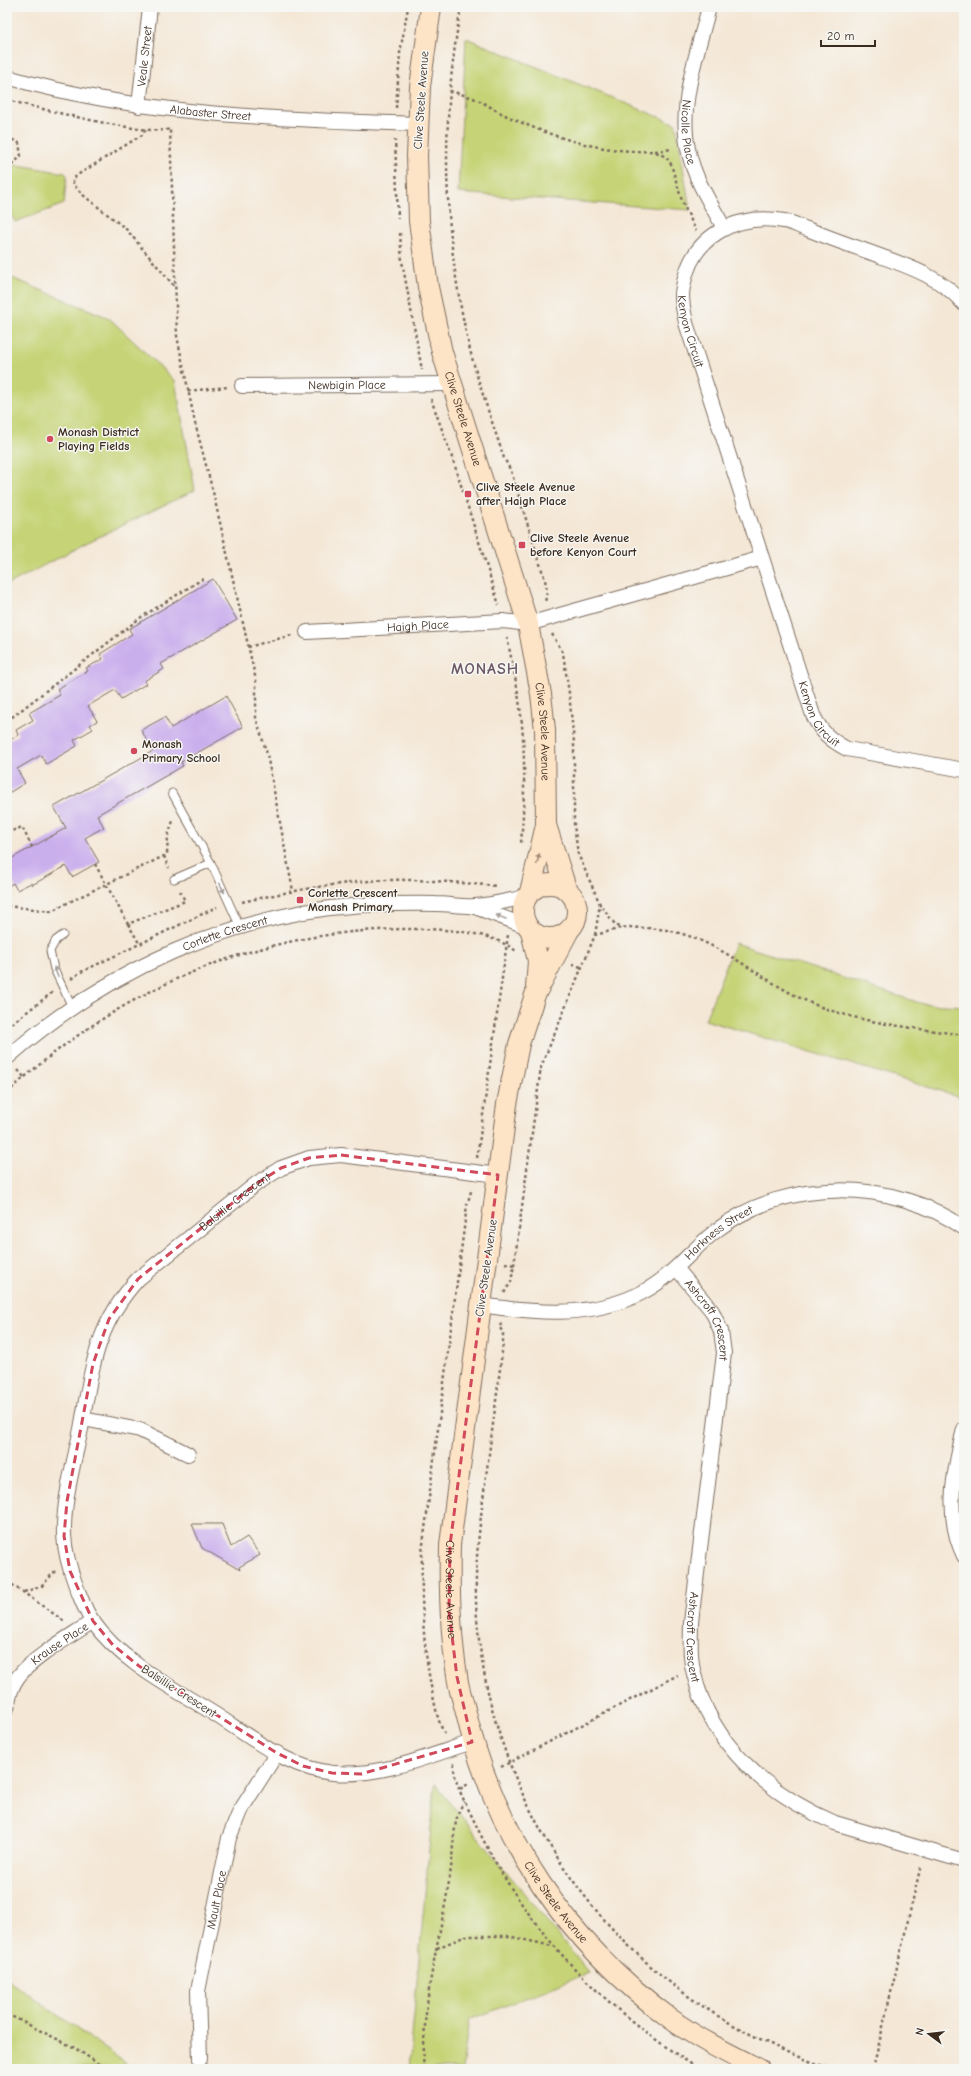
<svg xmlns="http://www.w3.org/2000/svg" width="971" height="2076" font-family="'Comic Neue',sans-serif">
	<rect width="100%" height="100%" fill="#f6f6f2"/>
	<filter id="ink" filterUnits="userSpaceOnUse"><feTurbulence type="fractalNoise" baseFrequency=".025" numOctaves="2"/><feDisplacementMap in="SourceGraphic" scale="8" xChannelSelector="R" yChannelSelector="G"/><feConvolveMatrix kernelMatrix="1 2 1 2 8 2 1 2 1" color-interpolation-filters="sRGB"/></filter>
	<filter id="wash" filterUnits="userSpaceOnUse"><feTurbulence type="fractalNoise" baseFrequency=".012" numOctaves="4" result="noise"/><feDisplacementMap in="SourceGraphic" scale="16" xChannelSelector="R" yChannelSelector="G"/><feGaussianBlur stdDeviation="0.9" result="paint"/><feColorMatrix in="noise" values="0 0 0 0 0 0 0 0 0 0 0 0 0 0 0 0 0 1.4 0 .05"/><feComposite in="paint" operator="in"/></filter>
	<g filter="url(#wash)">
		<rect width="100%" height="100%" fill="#f4e7d6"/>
		<g fill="#c6d477" stroke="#807f4a">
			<polygon points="466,38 676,124 690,210 458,193"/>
			<polygon points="18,165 65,173 67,175 64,204 15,222 7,206 7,169"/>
			<polygon points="7,276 109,318 175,381 195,490 84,544 7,585"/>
			<polygon points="735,943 923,1004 964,1006 964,1098 705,1020"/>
			<polygon points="435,1784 589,1973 469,2020 462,2069 409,2069"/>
			<polygon points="7,1980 9,1981 134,2069 7,2069"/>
		</g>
		<g id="blocks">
			<g fill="#caafed">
				<polygon points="213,579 237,620 161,664 164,669 144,681 146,684 121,699 115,690 88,706 97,721 90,725 93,729 74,740 77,746 46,764 41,755 17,769 25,783 7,794 7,742 18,735 16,730 33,720 29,713 60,695 57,689 88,671 86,668 103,659 100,654 132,634 129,629"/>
				<polygon points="226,696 243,727 181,762 183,766 97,815 104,827 85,838 99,862 72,877 66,866 32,885 31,883 17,890 13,883 7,887 7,861 66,828 54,807 153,751 141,730 165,717 171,728"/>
				<polygon points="192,1524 222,1524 231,1547 247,1537 260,1555 239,1567 240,1570 202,1548"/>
			</g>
		</g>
	</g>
	<g filter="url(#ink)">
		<use href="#blocks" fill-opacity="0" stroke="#7c6c5e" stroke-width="1"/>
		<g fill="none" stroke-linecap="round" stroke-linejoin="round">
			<defs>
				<g id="lane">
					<polyline points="172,793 211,863"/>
					<polyline points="174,879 211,863 240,927"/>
					<polyline points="63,935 56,940 50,951 54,969 72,1007"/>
				</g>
				<g id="street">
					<path id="s1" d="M 709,7 C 698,52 677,107 689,153 C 695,180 711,204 724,228"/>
					<path id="s2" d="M 7,77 C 143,116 278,119 418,124"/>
					<path id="s3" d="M 139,106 L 150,7"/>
					<path id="s4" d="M 964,304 C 938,273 897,263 861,249 C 843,243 825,236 807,229 C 800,227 792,222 784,221 C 736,213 691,236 683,287 C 680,299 684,311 686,323 L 813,715 C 821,732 830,740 847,749 L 964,770"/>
					<path id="s5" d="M 242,386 L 452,384"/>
					<path id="s6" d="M 307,632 L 503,621 L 528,624 L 762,558"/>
					<polyline points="475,907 528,927"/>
					<path id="s7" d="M 7,1058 C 106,971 231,913 364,905 C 388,904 413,903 436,904 C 449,904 463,907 476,906 C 492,905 510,900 526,897"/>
					<path id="s8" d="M 677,1269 L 712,1311 L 721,1331 L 724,1353 L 691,1622 C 691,1640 689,1657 694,1674 C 711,1746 770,1795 835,1823 L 964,1861"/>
					<path id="s9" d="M 481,1305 C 534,1313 585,1318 635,1296 C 671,1280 688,1252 717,1230 C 786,1177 893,1178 964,1228"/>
					<polyline points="83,1419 140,1430 188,1454"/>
					<path d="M 964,1429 C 954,1471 944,1515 964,1556"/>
					<path id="s10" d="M 7,1708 C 9,1697 11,1686 18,1677 C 32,1658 73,1635 93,1621"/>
					<path id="s11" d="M 472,1742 C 428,1756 381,1777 333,1773 C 290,1769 252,1738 216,1715 C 174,1688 123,1664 93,1622 C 85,1611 81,1598 76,1586 C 70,1570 65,1553 64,1535 C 63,1500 74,1463 81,1429 C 92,1369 95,1326 138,1279 L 256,1184 L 281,1168 L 309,1158 L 341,1155 L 498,1175"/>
					<path id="s12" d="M 200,2059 L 198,1991 L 229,1838 L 240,1811 L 277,1753"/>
				</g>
				<g id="secondary">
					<path id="s13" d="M 431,7 L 420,87 L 417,156 L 419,221 L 428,287 L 442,352 L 528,624 L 541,694 L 545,730 L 546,825 L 530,892"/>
					<polyline points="546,825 566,888"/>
					<circle cx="550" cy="911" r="27"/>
					<polyline points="531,931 538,961 536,987"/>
					<path id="s14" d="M 568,932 L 535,995 L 519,1044 L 507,1104 L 450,1545 C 449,1589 450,1632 457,1675 C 458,1688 463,1700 466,1713 C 495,1836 569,1944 671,2019 C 698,2039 729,2054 759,2069"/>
				</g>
			</defs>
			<use href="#lane" stroke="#7c6c5e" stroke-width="9"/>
			<use href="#street" stroke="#7c6c5e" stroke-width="16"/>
			<use href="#secondary" stroke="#7c6c5e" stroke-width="22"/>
			<g stroke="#7c6c5e" stroke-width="2.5" stroke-dasharray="3 3" stroke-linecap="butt">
				<path d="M 461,7 C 441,122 442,223 467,337 C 476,378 491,418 504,458 L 511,471 L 545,580 L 547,591 L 545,603"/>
				<polyline points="952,7 964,13"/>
				<path d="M 450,91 C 457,93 465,95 473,98 C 484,102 494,110 505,115 C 555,139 616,158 672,149"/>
				<path d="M 7,100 C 35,107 148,137 170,129 L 177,336 L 195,423 L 213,492 L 256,680 L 256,718 L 267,754 L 293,891"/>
				<polyline points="396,108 400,53 408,7"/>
				<polyline points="146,130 142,135 79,174 73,179 73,184 83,195 126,229 174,286"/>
				<polyline points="7,137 19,143 21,156 7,170"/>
				<polyline points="395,139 398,218"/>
				<polyline points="656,152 666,157 671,164 682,201 696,231"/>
				<polyline points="400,233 402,261 422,370"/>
				<polyline points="188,391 228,387"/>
				<polyline points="431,399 454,463 499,605"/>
				<polyline points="552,634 563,653 569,693 574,742 574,825 578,854 600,904 614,923 621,928"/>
				<path d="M 507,637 C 511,658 516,679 519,700 C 526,748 525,795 521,843"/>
				<polyline points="248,647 292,635"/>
				<polyline points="7,721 140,618 204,578"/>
				<polyline points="7,833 22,827 32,847"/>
				<polyline points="164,856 169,868"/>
				<polyline points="95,864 128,924 185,901 179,889"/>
				<path d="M 242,902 C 290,891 338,882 387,880 C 424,879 460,883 497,886"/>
				<polyline points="7,906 51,911 164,856 167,854 168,836 173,821"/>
				<polyline points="128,924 139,943"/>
				<polyline points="595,935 600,904"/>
				<polyline points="572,965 582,967"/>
				<polyline points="71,979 81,972 217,907"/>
				<polyline points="7,1027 53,992"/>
				<polyline points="18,1070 24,1077"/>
				<path d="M 7,1093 C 119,989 254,930 408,929 C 442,929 489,930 516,951"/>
				<polyline points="477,1158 508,935"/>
				<polyline points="505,1263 514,1265"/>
				<path d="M 504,1293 L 511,1282 L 514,1265 L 541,1067 L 595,935 C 604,933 613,930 621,928 C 628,926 636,928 643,928 C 714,928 758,984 821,1007 C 867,1024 916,1028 964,1035"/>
				<path d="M 502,1324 L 499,1326 L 503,1333 L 503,1343 C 498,1387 492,1432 486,1476 C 480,1523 473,1571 477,1618 C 490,1796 599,1961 760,2039 C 784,2051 808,2062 834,2069"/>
				<polyline points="7,1581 64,1621"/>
				<polyline points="24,1592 42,1586 55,1571"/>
				<path d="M 445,1734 C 438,1723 436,1709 433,1696 C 423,1649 421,1601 422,1552 L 467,1205 L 472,1188"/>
				<path d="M 454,1763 C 453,1784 467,1805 475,1823 C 525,1929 601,2007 699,2069"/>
				<polyline points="501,1767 678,1675"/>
				<polyline points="460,1789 468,1784"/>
				<polyline points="437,1948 466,1936 508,1936 552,1946"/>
				<polyline points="7,2014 75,2048 106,2069"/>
				<path d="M 423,2069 C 424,2051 424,2032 426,2014 C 431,1962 446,1912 452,1860 C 453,1846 454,1811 465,1802"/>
				<polyline points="873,2069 921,1865"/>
			</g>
			<use href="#lane" stroke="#fff" stroke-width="7"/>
			<use href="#street" stroke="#fff" stroke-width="14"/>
			<use href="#secondary" stroke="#fee4c6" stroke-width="20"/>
		</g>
		<defs><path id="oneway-solid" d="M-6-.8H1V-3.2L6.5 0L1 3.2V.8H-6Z"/></defs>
		<use fill="#9c8772" href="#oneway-solid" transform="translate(538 859) rotate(-77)"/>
		<g fill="#a79f9a">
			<use href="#oneway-solid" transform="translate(222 888) rotate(64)"/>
			<use href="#oneway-solid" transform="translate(501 917) rotate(-158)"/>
			<use href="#oneway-solid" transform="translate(56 972) rotate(-111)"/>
		</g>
	</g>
	<path fill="none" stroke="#d1495b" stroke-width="3" stroke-dasharray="8 5" stroke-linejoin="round" d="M 341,1155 L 498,1175 L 450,1545 L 449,1611 L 457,1677 L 472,1742 L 361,1774 L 332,1773 L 303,1766 L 277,1753 L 139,1666 L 113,1645 L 93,1621 L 70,1571 L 64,1536 L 67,1501 L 93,1364 L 109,1319 L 138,1279 L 256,1184 L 281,1168 L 309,1158 Z"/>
	<g fill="#d1495b" stroke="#f6f6f2" stroke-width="1.5">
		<circle cx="50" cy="439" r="4"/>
		<rect x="464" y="490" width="8" height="8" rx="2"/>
		<rect x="518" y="541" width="8" height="8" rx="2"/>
		<circle cx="134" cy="751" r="4"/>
		<rect x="296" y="896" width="8" height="8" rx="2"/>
	</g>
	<g text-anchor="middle" stroke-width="3" stroke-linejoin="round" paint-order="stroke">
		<g font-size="12" fill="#3b2a1e" stroke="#f6f6f2">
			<text dy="4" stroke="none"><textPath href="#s3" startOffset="50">Veale Street</textPath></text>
			<text transform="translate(421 100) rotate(-86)" y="4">Clive Steele Avenue</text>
			<text dy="4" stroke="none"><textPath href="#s2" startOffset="207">Alabaster Street</textPath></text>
			<text dy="4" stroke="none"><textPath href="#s1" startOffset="128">Nicolle Place</textPath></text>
			<text dy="4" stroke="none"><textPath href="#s4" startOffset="381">Kenyon Circuit</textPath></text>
			<text dy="4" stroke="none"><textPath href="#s5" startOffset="105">Newbigin Place</textPath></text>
			<text dy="4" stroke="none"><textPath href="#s13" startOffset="418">Clive Steele Avenue</textPath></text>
			<text dy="4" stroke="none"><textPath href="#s6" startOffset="111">Haigh Place</textPath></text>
			<text dy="4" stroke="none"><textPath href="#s4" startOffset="786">Kenyon Circuit</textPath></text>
			<text dy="4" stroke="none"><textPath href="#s13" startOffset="742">Clive Steele Avenue</textPath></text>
			<text dy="4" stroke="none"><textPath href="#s7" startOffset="253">Corlette Crescent</textPath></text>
			<text dy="4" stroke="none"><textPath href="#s11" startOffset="918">Balsillie Crescent</textPath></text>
			<text dy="4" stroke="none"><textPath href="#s9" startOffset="262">Harkness Street</textPath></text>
			<text transform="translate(486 1268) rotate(-82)" y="4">Clive Steele Avenue</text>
			<text dy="4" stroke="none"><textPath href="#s8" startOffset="61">Ashcroft Crescent</textPath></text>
			<text dy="4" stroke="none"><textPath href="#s14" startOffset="673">Clive Steele Avenue</textPath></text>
			<text dy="4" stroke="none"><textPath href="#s8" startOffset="385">Ashcroft Crescent</textPath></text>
			<text dy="4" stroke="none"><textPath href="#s10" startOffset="87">Krause Place</textPath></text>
			<text transform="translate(179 1691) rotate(33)" y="4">Balsillie Crescent</text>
			<text dy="4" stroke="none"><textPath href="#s12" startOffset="161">Mault Place</textPath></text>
			<text dy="4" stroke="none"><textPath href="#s14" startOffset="1009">Clive Steele Avenue</textPath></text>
		</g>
		<g font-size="12" font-weight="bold" fill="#3b2a1e" stroke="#f6f6f2" text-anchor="start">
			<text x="58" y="436">Monash District<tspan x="58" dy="14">Playing Fields</tspan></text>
			<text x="476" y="491">Clive Steele Avenue<tspan x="476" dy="14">after Haigh Place</tspan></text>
			<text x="530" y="542">Clive Steele Avenue<tspan x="530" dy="14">before Kenyon Court</tspan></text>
			<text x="142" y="748">Monash<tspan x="142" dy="14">Primary School</tspan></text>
			<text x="308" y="897">Corlette Crescent<tspan x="308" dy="14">Monash Primary</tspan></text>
		</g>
		<g font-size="16" font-weight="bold" letter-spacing="1" fill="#6d5966" stroke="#f6f6f2">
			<text x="485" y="674">MONASH</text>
		</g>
	</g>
	<rect width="971" height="2076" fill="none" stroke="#f6f6f2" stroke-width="24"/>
	<g transform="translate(929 2034) rotate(285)" stroke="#f6f6f2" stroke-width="3" paint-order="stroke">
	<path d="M0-3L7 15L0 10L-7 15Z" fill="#3b2a1e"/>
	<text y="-6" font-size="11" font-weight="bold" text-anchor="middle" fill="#3b2a1e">N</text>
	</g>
	<path d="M821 40v6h54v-6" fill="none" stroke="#3b2a1e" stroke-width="2"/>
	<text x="827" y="40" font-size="12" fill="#3b2a1e" stroke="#f6f6f2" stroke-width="3" paint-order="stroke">20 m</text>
</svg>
